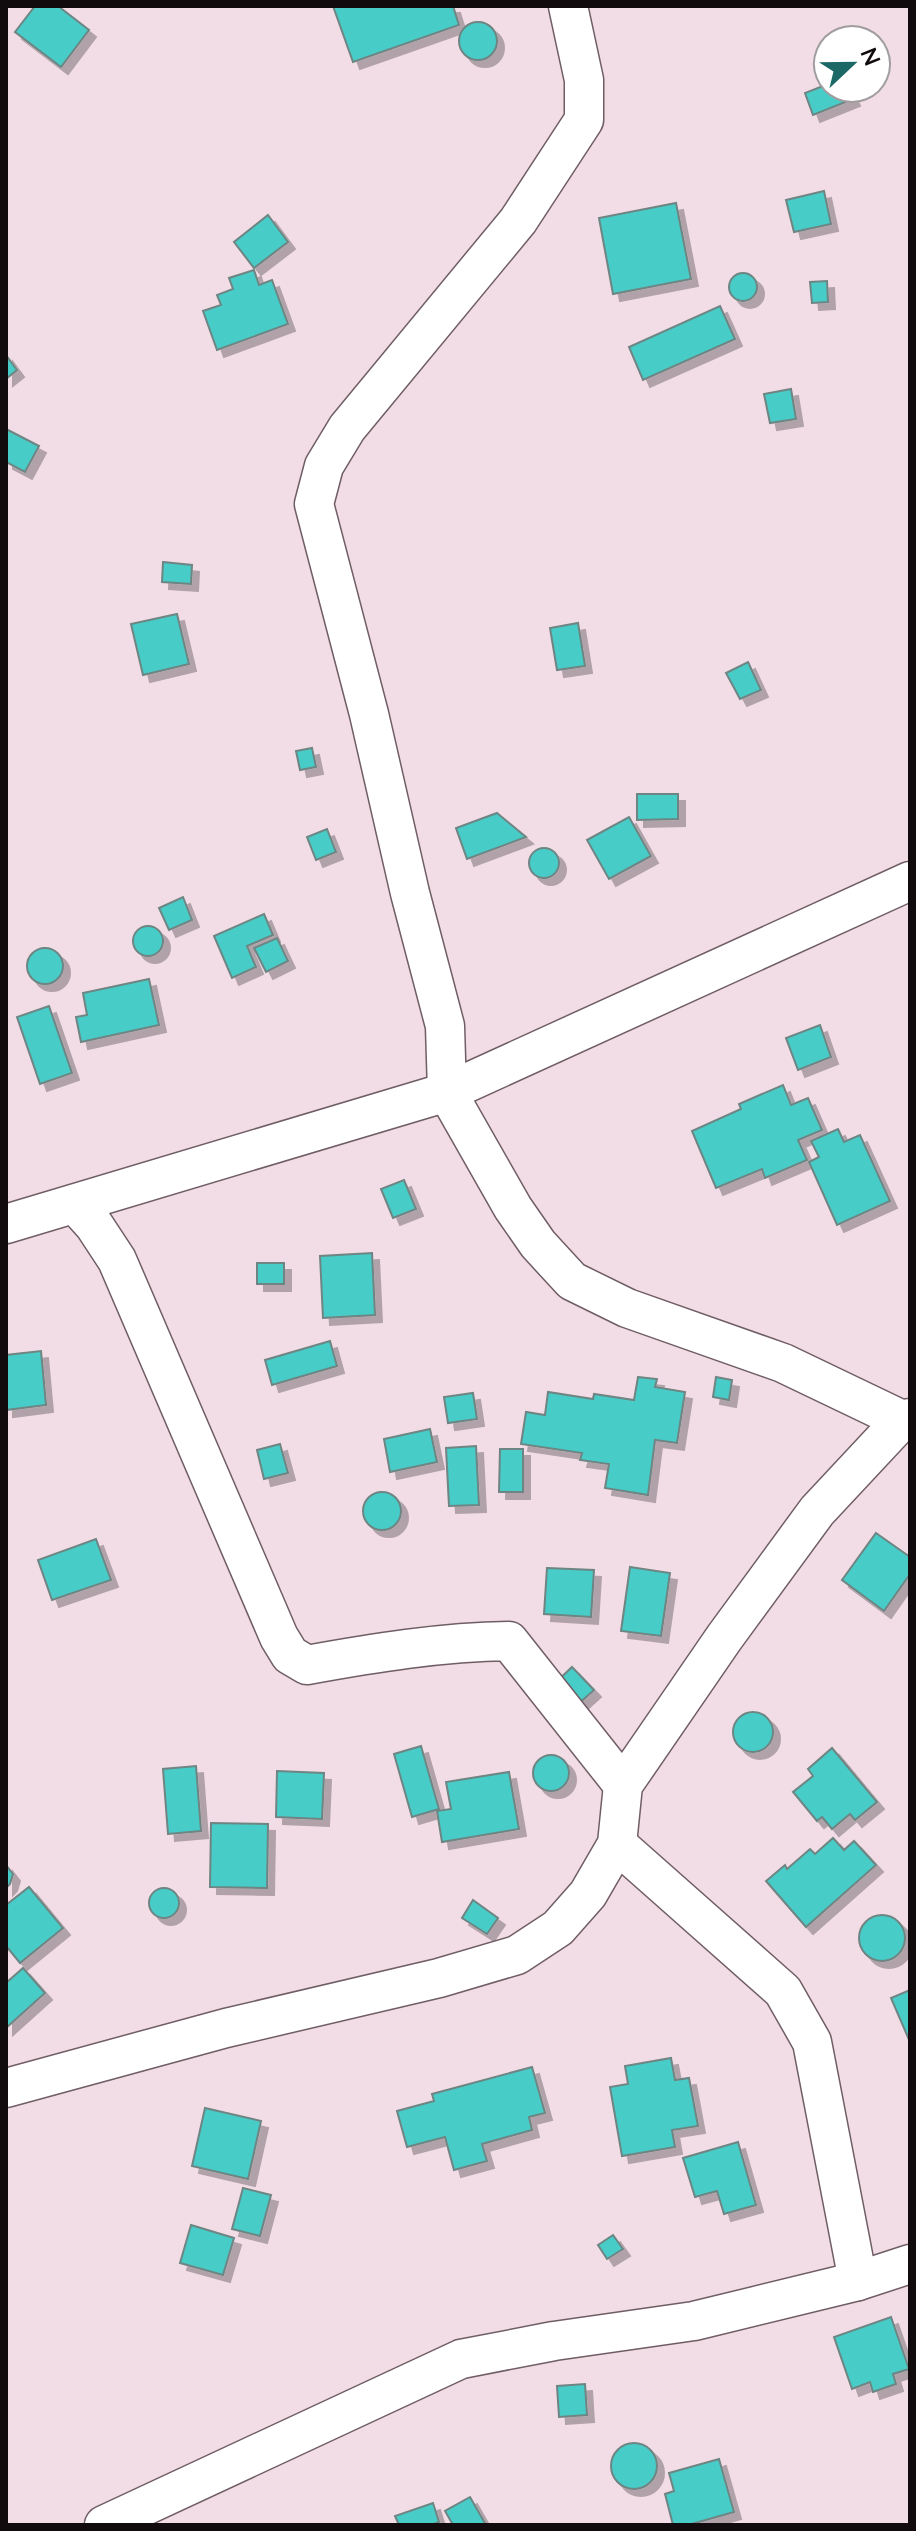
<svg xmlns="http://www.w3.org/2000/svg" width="916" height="2531" font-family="Lato,sans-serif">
	<defs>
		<filter id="shadow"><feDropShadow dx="7" dy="7" stdDeviation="0" flood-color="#0004"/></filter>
	</defs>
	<rect width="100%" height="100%" fill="#f2dce5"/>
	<g fill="#46ccc8" stroke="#6e8583" stroke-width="2" filter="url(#shadow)">
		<polygon points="35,6 58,6 89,30 61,67 15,32"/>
		<polygon points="333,6 453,6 459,25 353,62"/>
		<circle cx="478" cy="41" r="19"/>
		<polygon points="828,84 828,88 848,88 853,99 813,115 805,93"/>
		<polygon points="824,191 831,224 794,232 786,200"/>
		<polygon points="676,203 691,279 613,294 599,218"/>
		<polygon points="268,215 288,242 254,268 234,242"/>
		<polygon points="254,270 259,285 272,280 288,324 217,350 203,311 221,305 217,295 233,289 229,278"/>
		<circle cx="743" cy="287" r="14"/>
		<polygon points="827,281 828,302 812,303 810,282"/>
		<polygon points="720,306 735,339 643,380 629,347"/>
		<polygon points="6,355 17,370 6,379"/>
		<polygon points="791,389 796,419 770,423 764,394"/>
		<polygon points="6,429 39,446 25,472 6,462"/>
		<polygon points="163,562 192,565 191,584 162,582"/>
		<polygon points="177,614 189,664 143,675 131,624"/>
		<polygon points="578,623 585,666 557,670 550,628"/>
		<polygon points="748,662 761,690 740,699 726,673"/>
		<polygon points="312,748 316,767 300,770 296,751"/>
		<polygon points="637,794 678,794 678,819 637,820"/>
		<polygon points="497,813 526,837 467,859 456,828"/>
		<polygon points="629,817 651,856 609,879 587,840"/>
		<polygon points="327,829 336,852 316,860 307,837"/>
		<circle cx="544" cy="863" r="15"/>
		<polygon points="183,897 192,920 169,930 159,908"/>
		<polygon points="264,914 273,935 247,946 256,967 232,978 214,936"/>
		<circle cx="148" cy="941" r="15"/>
		<polygon points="277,938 288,961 266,972 254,948"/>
		<circle cx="45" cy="966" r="18"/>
		<polygon points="149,979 159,1025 81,1042 76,1017 87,1015 83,993"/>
		<polygon points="49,1006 72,1073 40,1084 17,1017"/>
		<polygon points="820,1025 831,1057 798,1070 786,1038"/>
		<polygon points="783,1085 791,1105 808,1098 822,1130 798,1140 807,1160 765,1178 762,1169 716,1188 692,1131 741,1109 739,1104"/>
		<polygon points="838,1129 844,1142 860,1135 890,1201 837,1225 809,1162 819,1157 811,1141"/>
		<polygon points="404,1180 416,1209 393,1218 381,1189"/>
		<polygon points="372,1253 375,1315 323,1318 320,1256"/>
		<rect x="257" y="1263" width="27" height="21"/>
		<polygon points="330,1341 337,1366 272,1385 265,1360"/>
		<polygon points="41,1351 46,1405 6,1410 6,1355"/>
		<polygon points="638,1377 657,1379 655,1387 685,1392 677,1443 655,1440 648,1495 605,1488 609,1464 580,1460 582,1453 521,1444 526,1412 545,1415 548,1392 593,1399 594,1394 634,1400"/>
		<polygon points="716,1377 732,1380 729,1400 713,1397"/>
		<polygon points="473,1393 477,1419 448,1423 444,1397"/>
		<polygon points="430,1429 437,1462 390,1472 384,1439"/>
		<polygon points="280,1444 288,1473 264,1479 257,1450"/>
		<polygon points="476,1446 479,1505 449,1506 446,1448"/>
		<polygon points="500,1449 523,1449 523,1492 499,1492"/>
		<circle cx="382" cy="1511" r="19"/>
		<polygon points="876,1533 910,1557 910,1574 884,1611 842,1580"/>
		<polygon points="96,1539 111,1580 52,1600 38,1560"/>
		<polygon points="630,1567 670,1573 661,1636 621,1631"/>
		<polygon points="547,1568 594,1570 591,1617 544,1614"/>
		<polygon points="572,1667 594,1690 575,1707 553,1685"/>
		<circle cx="753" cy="1732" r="20"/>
		<polygon points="421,1746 439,1809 412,1817 394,1754"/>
		<polygon points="832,1748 877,1802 855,1820 850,1814 832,1829 822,1817 817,1821 793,1792 813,1776 808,1769"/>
		<circle cx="551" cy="1773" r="18"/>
		<polygon points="196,1766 201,1831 168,1834 163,1769"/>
		<polygon points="277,1771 324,1773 322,1819 276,1817"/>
		<polygon points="509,1772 519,1829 442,1842 437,1811 451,1809 446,1782"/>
		<polygon points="211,1823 268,1824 267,1888 210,1887"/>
		<polygon points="833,1838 844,1850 854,1841 876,1865 806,1927 766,1881 785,1865 787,1869 810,1849 815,1854"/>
		<polygon points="6,1865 13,1874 10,1884 6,1888"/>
		<polygon points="29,1887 63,1928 20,1963 6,1946 6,1905"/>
		<circle cx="164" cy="1903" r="15"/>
		<polygon points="473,1900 498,1918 487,1934 462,1918"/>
		<circle cx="882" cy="1938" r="23"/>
		<polygon points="23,1968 45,1993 6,2028 6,1983"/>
		<polygon points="910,1990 910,2042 891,1998"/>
		<polygon points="671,2058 675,2080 689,2078 698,2126 672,2130 675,2147 622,2156 610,2087 628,2084 625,2066"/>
		<polygon points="532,2067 545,2113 529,2117 532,2130 482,2144 487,2161 454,2170 445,2137 407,2147 397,2111 434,2101 432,2094"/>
		<polygon points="205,2108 261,2121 248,2179 192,2166"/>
		<polygon points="738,2142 756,2205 724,2214 717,2191 695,2197 683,2158"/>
		<polygon points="243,2188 271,2195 260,2236 232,2229"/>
		<polygon points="191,2225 234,2238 223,2275 180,2263"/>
		<polygon points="613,2235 623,2249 607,2259 598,2245"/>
		<polygon points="891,2317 909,2369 893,2374 896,2384 873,2392 870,2382 852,2389 834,2337"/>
		<polygon points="585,2384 587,2415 559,2417 557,2386"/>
		<circle cx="634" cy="2466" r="23"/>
		<polygon points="719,2459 734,2512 688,2525 673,2525 665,2494 674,2491 669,2473"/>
		<polygon points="470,2497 486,2525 453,2525 445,2511"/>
		<polygon points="433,2503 439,2522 431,2525 399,2525 395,2516"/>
	</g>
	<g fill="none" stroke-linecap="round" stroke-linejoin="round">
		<defs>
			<g id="street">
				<polyline points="568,6 584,80 584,120 518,221 347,428 324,466 314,504 369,714 410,893 445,1026 447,1092 513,1208 538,1244 572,1281 627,1308 783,1363 902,1420"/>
				<path d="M 75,1204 L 94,1225 L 117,1260 L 279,1637 L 290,1655 L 307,1665 C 373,1653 441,1642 509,1641 L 623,1785"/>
				<polyline points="6,1224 447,1092 910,881"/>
				<polyline points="617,1844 783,1991 812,2042 858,2281"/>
				<polyline points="6,2088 226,2028 439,1978 517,1955 558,1928 588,1894 617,1844 623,1785 724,1638 817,1511 902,1420 910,1418"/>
				<polyline points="104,2525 461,2359 554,2341 694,2321 858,2281 910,2264"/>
			</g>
		</defs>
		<use href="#street" stroke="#705e65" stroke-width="41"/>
		<use href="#street" stroke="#fff" stroke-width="38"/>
	</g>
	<rect width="916" height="2531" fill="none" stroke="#120b0e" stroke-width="16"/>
	<g transform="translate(852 64) rotate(68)"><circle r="38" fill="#ffffff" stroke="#a09d9f" stroke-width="2"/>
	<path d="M0-6L14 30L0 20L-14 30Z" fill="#1c6866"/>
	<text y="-12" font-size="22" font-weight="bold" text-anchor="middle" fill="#120b0e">N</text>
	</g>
</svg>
